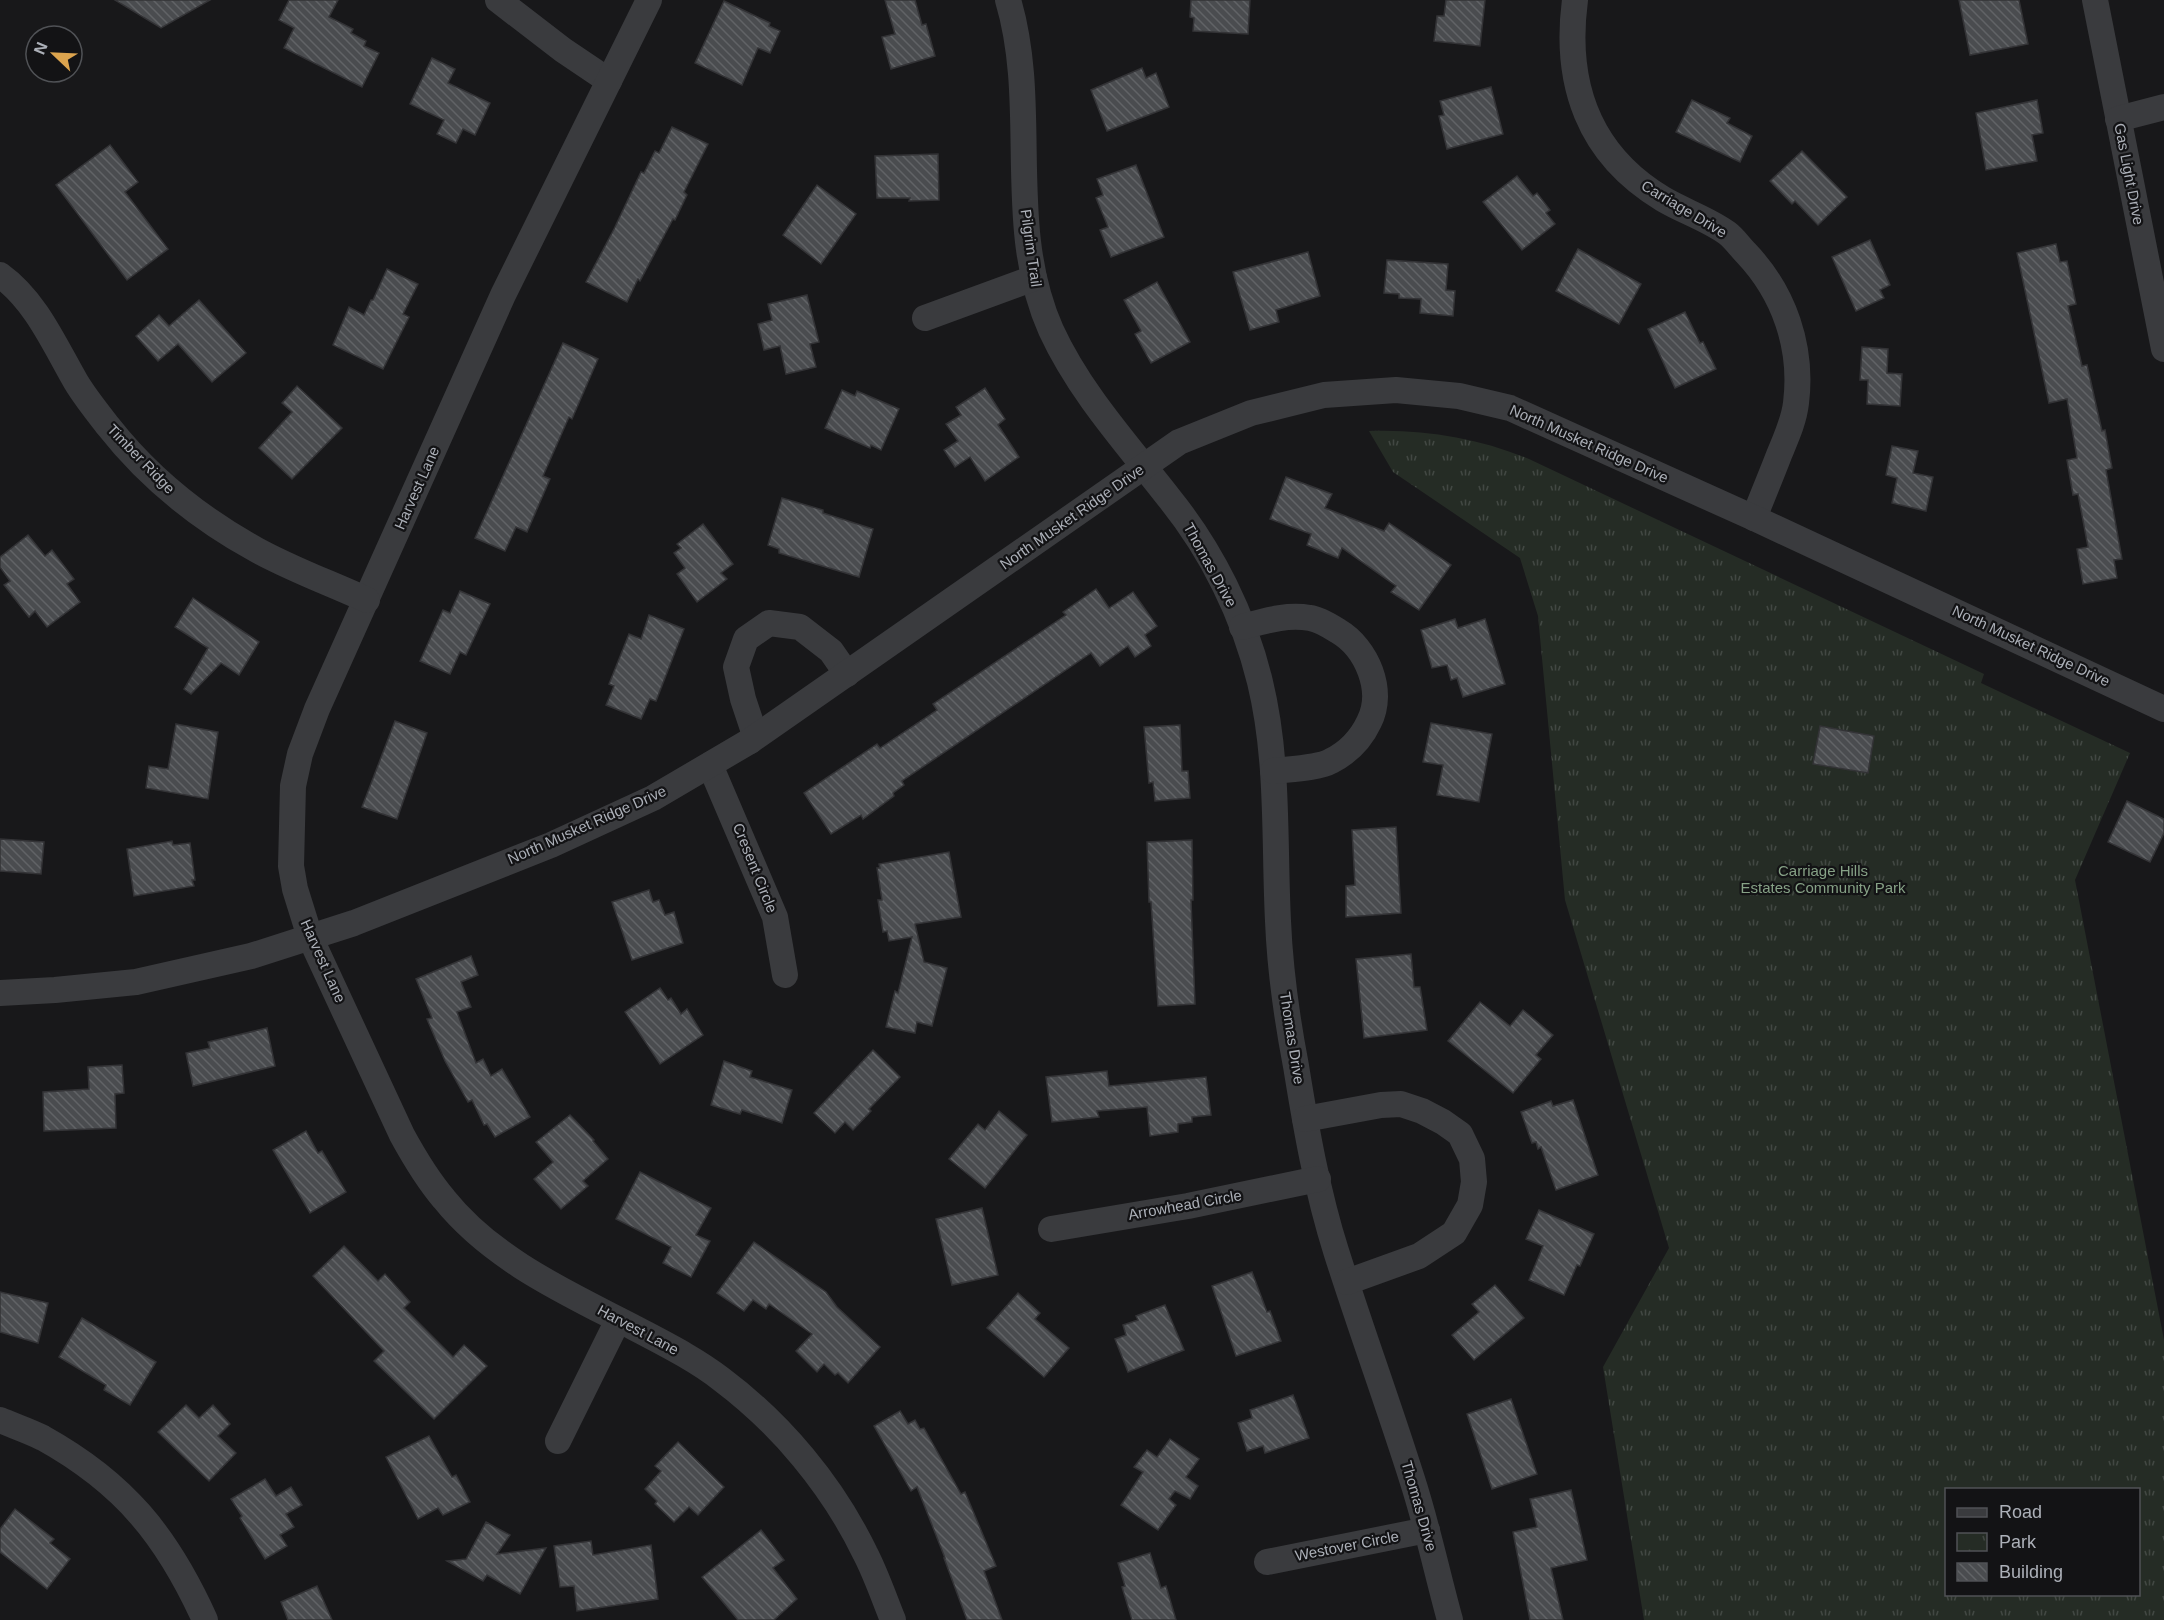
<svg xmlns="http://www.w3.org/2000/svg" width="2164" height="1620" font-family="Helvetica,sans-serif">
	<defs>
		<pattern id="park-tufts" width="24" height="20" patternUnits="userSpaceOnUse" patternTransform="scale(1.5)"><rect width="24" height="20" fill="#252c25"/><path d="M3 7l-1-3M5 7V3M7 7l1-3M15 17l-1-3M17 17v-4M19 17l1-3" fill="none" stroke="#424843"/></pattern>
		<pattern id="building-back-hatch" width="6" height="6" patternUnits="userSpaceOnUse" patternTransform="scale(1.5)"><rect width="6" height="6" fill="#4a4c4f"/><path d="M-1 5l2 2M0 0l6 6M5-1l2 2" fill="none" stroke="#616366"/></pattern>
	</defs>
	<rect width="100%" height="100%" fill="#18181a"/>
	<path fill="url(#park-tufts)" fill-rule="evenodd" d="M 1369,431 C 1424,429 1478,438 1529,459 L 1984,674 L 1981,683 L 2130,753 L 2075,880 L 2164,1340 L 2164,1620 L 1644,1620 L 1603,1367 L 1669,1248 L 1565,900 L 1538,616 L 1520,558 L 1393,472 ZM 1946,1490 L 2138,1490 L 2138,1594 L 1946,1594 Z"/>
	<g fill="url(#building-back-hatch)" stroke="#333336" stroke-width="1.5">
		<polygon points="115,0 210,0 161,28"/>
		<polygon points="289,0 338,0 329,17 353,29 351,33 366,41 364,46 379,53 362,87 284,48 294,28 279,20"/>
		<polygon points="885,0 915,0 922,25 926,24 935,56 891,69 882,37 895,34"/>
		<polygon points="1191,0 1250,0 1248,34 1193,31 1194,18 1190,17"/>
		<polygon points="1446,0 1485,0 1480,46 1434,41 1437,16 1444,16"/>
		<polygon points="1959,0 2019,0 2028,44 1970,55"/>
		<polygon points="724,1 770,23 769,26 780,31 770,53 758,48 742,85 695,63"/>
		<polygon points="432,58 455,69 448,83 490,103 475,135 463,129 456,143 437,134 444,120 410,104"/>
		<polygon points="1142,68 1146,78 1156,73 1169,107 1107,131 1091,90"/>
		<polygon points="1491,87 1503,134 1447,149 1439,116 1444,115 1440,101"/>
		<polygon points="1692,100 1730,118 1727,123 1752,136 1740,162 1676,132"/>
		<polygon points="2037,100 2043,133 2032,135 2037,161 1986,170 1976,113"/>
		<polygon points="672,127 708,144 684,192 687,195 675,220 673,219 640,281 638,279 627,302 586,282 614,229 641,172 644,173 655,151 659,153"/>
		<polygon points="110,145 138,182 125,192 168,249 127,280 56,185"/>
		<polygon points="1802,151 1847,197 1818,225 1795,201 1792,204 1770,181"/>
		<polygon points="938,154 939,200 909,201 910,198 877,198 875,156"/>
		<polygon points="1136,165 1164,237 1111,257 1100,230 1108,227 1096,198 1103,195 1097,179"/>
		<polygon points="1517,176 1533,196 1537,193 1550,210 1546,213 1555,224 1522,250 1483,202"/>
		<polygon points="817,185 856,214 821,264 783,235"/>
		<polygon points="1870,240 1890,285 1880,290 1884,298 1856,311 1832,257"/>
		<polygon points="2056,244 2060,262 2067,261 2076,304 2068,306 2082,366 2087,365 2102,431 2105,430 2112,468 2106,470 2122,559 2114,560 2117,578 2083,584 2077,549 2088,547 2078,494 2073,495 2067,460 2077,458 2067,399 2049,403 2017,253"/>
		<polygon points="1578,249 1641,284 1619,324 1556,291"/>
		<polygon points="1308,252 1320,296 1276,310 1279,322 1250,330 1233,272"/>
		<polygon points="1387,260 1448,264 1446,290 1455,291 1453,316 1420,313 1421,299 1399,298 1399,294 1384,293"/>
		<polygon points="387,269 418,284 403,314 409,317 383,369 333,345 349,307 364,315 371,300 373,300"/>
		<polygon points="1157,282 1190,342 1151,363 1135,334 1141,331 1124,300"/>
		<polygon points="807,295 819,342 810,344 816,367 786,374 780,346 764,350 758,324 772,320 768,304"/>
		<polygon points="199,300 246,353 212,382 178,344 158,361 136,336 159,315 169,326"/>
		<polygon points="1685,312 1700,343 1703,342 1716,369 1675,388 1648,329"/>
		<polygon points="563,343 598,359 572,419 569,417 543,476 550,479 527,532 516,527 505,551 475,538"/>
		<polygon points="1862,347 1888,349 1887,373 1902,374 1900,406 1867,404 1868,380 1860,380"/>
		<polygon points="297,386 342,428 292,479 259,448 292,412 282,403"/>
		<polygon points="985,388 1005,419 998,425 1019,457 985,481 970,457 955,467 944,450 958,441 946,424 961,415 956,407"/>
		<polygon points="842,390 855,396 857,391 899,409 881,450 871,445 870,448 825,428"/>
		<polygon points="1892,446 1918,451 1913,473 1933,477 1926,511 1892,503 1897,478 1886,475"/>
		<polygon points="1286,477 1332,494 1325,508 1384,531 1389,523 1451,565 1419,610 1391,592 1396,586 1342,548 1338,558 1307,545 1311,534 1270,519"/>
		<polygon points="782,498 823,510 823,513 873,529 859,577 779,553 779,549 768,545"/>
		<polygon points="703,524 733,564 721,573 727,579 697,602 677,574 685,568 674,553 681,548 677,544"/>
		<polygon points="28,535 45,556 52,550 74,579 67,584 80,602 47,627 35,611 29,617 4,585 10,581 0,567 0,557"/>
		<polygon points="1096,589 1109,608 1133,592 1157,626 1145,635 1151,646 1135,657 1128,646 1100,666 1091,653 902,781 904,785 893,793 894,796 863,819 861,815 831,834 804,793 877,744 880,748 937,710 933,704 1066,615 1063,612"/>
		<polygon points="460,591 490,604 466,655 460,652 450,674 420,661 443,610 450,613"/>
		<polygon points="193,598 259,642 239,675 221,663 191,694 184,689 208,648 175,627"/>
		<polygon points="649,615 684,629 656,701 650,699 641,719 606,705 614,686 609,684 629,634 641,639"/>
		<polygon points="1455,619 1458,628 1485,619 1505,684 1463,697 1457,678 1451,680 1447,665 1432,668 1421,630"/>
		<polygon points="395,721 427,733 397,819 362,807"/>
		<polygon points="1431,723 1492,734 1479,802 1437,795 1443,765 1423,762"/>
		<polygon points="176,724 218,732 208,799 146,788 149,766 168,769"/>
		<polygon points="1180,725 1182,771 1188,771 1190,798 1155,801 1153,782 1149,783 1144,727"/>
		<polygon points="1820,726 1874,736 1868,773 1813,764"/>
		<polygon points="2127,801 2164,819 2164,833 2150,862 2108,842"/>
		<polygon points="1396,827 1401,913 1346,917 1346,886 1355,885 1352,830"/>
		<polygon points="0,839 44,842 41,874 0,871"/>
		<polygon points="1192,840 1193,900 1191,900 1195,1004 1158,1006 1151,902 1149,902 1147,842"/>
		<polygon points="172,841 173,845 190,843 195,880 192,880 194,886 134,896 127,849"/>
		<polygon points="949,852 961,917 915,924 924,962 947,968 932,1026 917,1022 915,1033 886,1027 895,991 898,993 912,937 889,941 887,931 883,932 878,900 882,900 877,868 880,868 879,864"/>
		<polygon points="649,890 653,902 659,900 665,915 674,912 683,943 632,960 612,902"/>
		<polygon points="1411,954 1414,987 1420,987 1427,1030 1364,1038 1356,959"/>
		<polygon points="471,956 478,975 461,982 471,1007 457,1012 476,1063 483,1059 491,1076 502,1069 530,1117 495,1137 487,1124 484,1125 472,1100 468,1102 445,1061 427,1019 432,1018 416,979"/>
		<polygon points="660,988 668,1000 671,998 681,1014 687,1009 703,1035 660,1064 625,1012"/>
		<polygon points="1480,1002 1510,1026 1523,1010 1553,1035 1536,1055 1541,1059 1513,1093 1448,1041"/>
		<polygon points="267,1028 275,1066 193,1086 186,1053 210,1048 208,1042"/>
		<polygon points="873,1050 900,1077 869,1109 871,1111 853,1130 845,1122 835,1133 814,1113"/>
		<polygon points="724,1061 752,1071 750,1077 792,1090 782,1123 742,1110 740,1114 711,1105"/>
		<polygon points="122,1065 124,1093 115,1094 116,1128 44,1131 43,1092 89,1089 88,1067"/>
		<polygon points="1107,1071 1109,1086 1206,1077 1211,1115 1192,1117 1192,1122 1178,1124 1178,1132 1150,1136 1147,1107 1097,1111 1099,1117 1052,1122 1046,1077"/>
		<polygon points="1573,1100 1598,1175 1556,1190 1541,1147 1538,1149 1536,1142 1532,1143 1521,1112 1551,1101 1553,1106"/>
		<polygon points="999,1111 1027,1135 985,1188 949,1159 978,1124 985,1130"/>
		<polygon points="570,1115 594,1140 593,1141 608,1159 583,1181 588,1186 561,1209 534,1179 553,1162 536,1142"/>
		<polygon points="306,1131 318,1153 322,1151 346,1192 310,1213 273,1150"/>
		<polygon points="640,1172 711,1208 696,1235 710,1241 691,1277 663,1263 671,1247 616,1219"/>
		<polygon points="982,1208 998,1275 952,1285 936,1219"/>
		<polygon points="1539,1210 1594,1234 1580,1266 1577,1265 1564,1295 1529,1280 1543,1246 1526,1239"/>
		<polygon points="754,1242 826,1292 837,1307 880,1347 848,1383 838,1373 835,1375 824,1364 817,1372 796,1351 812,1334 769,1304 766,1309 753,1300 744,1311 717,1293"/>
		<polygon points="344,1246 378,1281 385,1274 410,1302 404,1308 453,1357 464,1345 487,1366 434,1419 374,1361 384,1351 313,1276"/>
		<polygon points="1252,1272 1267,1312 1270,1311 1281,1341 1236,1356 1212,1286"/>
		<polygon points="1495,1285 1524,1318 1474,1360 1452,1335 1479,1312 1472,1304"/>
		<polygon points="0,1292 48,1303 38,1343 0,1332"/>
		<polygon points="1018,1293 1040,1313 1035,1319 1069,1348 1044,1377 987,1328"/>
		<polygon points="1165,1305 1184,1350 1128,1372 1115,1339 1126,1335 1123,1325 1138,1320 1136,1316"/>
		<polygon points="82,1318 156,1362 130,1405 104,1390 106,1385 59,1357"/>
		<polygon points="1293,1395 1309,1438 1265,1453 1263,1446 1247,1451 1238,1423 1252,1418 1250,1410"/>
		<polygon points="1511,1399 1537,1474 1492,1489 1467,1414"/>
		<polygon points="186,1405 199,1418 213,1405 230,1424 218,1436 236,1453 209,1481 158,1432"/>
		<polygon points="900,1411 908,1424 915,1420 920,1429 924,1428 961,1494 965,1492 996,1566 984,1571 1002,1620 967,1620 944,1558 945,1558 917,1487 911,1491 874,1426"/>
		<polygon points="429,1436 452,1477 456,1475 470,1502 443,1515 438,1508 418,1519 386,1457"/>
		<polygon points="1170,1439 1199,1459 1186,1477 1198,1486 1190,1499 1175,1491 1169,1499 1176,1505 1158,1530 1121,1505 1143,1472 1134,1467 1147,1450 1157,1457"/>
		<polygon points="678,1442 724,1487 698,1515 689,1507 674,1522 655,1504 657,1501 645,1489 661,1471 655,1466"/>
		<polygon points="265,1479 276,1496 291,1487 302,1505 286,1514 294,1527 280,1535 287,1546 265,1559 240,1518 242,1516 231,1499"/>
		<polygon points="1571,1490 1587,1560 1551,1568 1563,1620 1530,1620 1513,1532 1537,1527 1530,1499"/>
		<polygon points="15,1509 54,1539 50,1543 70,1559 47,1589 0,1552 0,1529"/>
		<polygon points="486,1522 510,1535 497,1554 546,1548 520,1594 487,1575 483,1581 447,1561 466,1559"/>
		<polygon points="761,1530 784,1560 773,1568 797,1599 774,1620 738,1620 702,1577"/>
		<polygon points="591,1541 593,1555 651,1545 658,1599 577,1611 574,1586 560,1587 554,1546"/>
		<polygon points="1150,1553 1161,1588 1166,1586 1176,1620 1132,1620 1122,1587 1125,1586 1118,1563"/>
		<polygon points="317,1586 332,1620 288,1620 281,1602"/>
	</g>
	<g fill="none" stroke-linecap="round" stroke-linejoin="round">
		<g stroke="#3a3b3e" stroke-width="26">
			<polyline points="498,0 563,50 609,81"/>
			<path d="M 649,0 L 503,295 L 317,709 L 300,754 L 293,786 L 291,866 L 295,889 L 310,937 L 402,1135 C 414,1157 427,1179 444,1199 C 492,1259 565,1292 631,1326 C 661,1342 694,1358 721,1379 C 781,1424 832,1485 865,1553 C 876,1574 884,1598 893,1620"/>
			<path d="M 1008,0 C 1040,107 1004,225 1051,330 C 1080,393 1127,444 1169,498 C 1212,551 1244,616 1260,682 C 1279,760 1274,841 1278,921 C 1280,969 1287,1019 1296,1066 C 1306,1128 1317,1191 1336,1251 C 1360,1327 1388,1403 1412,1479 C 1427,1525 1437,1573 1450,1620"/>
			<path d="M 1575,0 C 1564,83 1588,154 1663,199 C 1683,211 1708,219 1727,233 C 1734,238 1740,247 1746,253 C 1784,293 1803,347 1796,403 C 1794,421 1786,438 1779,455 C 1771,476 1762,497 1754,518"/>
			<polyline points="2095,0 2164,349"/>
			<polyline points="2118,119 2164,107"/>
			<path d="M 0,275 C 36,301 54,344 76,382 C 85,397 97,412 108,426 C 148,477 199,518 255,549 C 291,569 330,583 367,600"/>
			<polyline points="925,318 1034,278"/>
			<path d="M 1242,627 C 1265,621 1286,614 1310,618 C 1319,619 1330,626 1338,631 C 1367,648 1385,691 1369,722 C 1361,739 1347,753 1331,761 C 1319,768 1289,769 1273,771"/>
			<polyline points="750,741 754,732 743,699 736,667 746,639 769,623 800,627 831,651 847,674"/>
			<polyline points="710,765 775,917 785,975"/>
			<polyline points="0,993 55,990 136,982 251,956 354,923 551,845 653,798 750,741 1179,442 1251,413 1324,395 1396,390 1459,396 1510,408 1754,518 2164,709"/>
			<polyline points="1305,1119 1381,1105 1401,1104 1422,1111 1443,1122 1460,1134 1472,1159 1474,1182 1470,1205 1454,1233 1419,1256 1347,1282"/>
			<polyline points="1051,1229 1188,1206 1318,1179"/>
			<path d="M 0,1420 C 14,1426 29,1431 43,1438 C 124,1483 167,1536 205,1620"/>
			<polyline points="558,1441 618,1320"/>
			<polyline points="1267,1562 1427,1530"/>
		</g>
	</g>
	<g text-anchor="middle" stroke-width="4.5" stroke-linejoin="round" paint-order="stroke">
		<g font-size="15" fill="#acb0b8" stroke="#131315">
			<text transform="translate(2129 174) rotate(79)" y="5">Gas Light Drive</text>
			<text transform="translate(1684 209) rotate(31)" y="5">Carriage Drive</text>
			<text transform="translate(1031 248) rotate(82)" y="5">Pilgrim Trail</text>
			<text transform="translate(1589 444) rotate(24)" y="5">North Musket Ridge Drive</text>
			<text transform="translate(141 459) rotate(46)" y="5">Timber Ridge</text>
			<text transform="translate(417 488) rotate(-66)" y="5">Harvest Lane</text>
			<text transform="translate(1072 517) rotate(-35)" y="5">North Musket Ridge Drive</text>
			<text transform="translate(1210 565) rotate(61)" y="5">Thomas Drive</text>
			<text transform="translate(2031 646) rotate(25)" y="5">North Musket Ridge Drive</text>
			<text transform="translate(587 825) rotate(-24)" y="5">North Musket Ridge Drive</text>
			<text transform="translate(755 868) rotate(68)" y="5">Cresent Circle</text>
			<text transform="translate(323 961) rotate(66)" y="5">Harvest Lane</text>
			<text transform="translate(1292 1038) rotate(81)" y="5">Thomas Drive</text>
			<text transform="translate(1185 1205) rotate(-10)" y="5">Arrowhead Circle</text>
			<text transform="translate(638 1330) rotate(28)" y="5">Harvest Lane</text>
			<text transform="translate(1419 1506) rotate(74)" y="5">Thomas Drive</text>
			<text transform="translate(1347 1546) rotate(-11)" y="5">Westover Circle</text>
		</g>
		<g font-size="15" fill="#86a186" stroke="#131315">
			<text x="1823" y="876">Carriage Hills<tspan x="1823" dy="17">Estates Community Park</tspan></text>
		</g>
	</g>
	<rect x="1945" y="1488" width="195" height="108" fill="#131315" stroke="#505256" stroke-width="1.5"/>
	<rect x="1957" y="1508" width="30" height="9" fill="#3a3b3e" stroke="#505256" stroke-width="1.5"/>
	<text x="1999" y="1518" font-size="18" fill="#acb0b8">Road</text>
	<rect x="1957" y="1533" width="30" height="18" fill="url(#park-tufts)" stroke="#505256" stroke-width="1.5"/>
	<text x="1999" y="1548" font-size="18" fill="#acb0b8">Park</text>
	<rect x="1957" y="1563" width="30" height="18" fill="url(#building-back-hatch)" stroke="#505256" stroke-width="1.5"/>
	<text x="1999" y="1578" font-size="18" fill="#acb0b8">Building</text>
	<g transform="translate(54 54) rotate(293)"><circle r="28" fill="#131315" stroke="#505256" stroke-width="1.5"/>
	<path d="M0-4.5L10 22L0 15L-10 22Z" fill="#dca44e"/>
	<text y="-9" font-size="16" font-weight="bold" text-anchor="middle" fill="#acb0b8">N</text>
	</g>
</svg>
